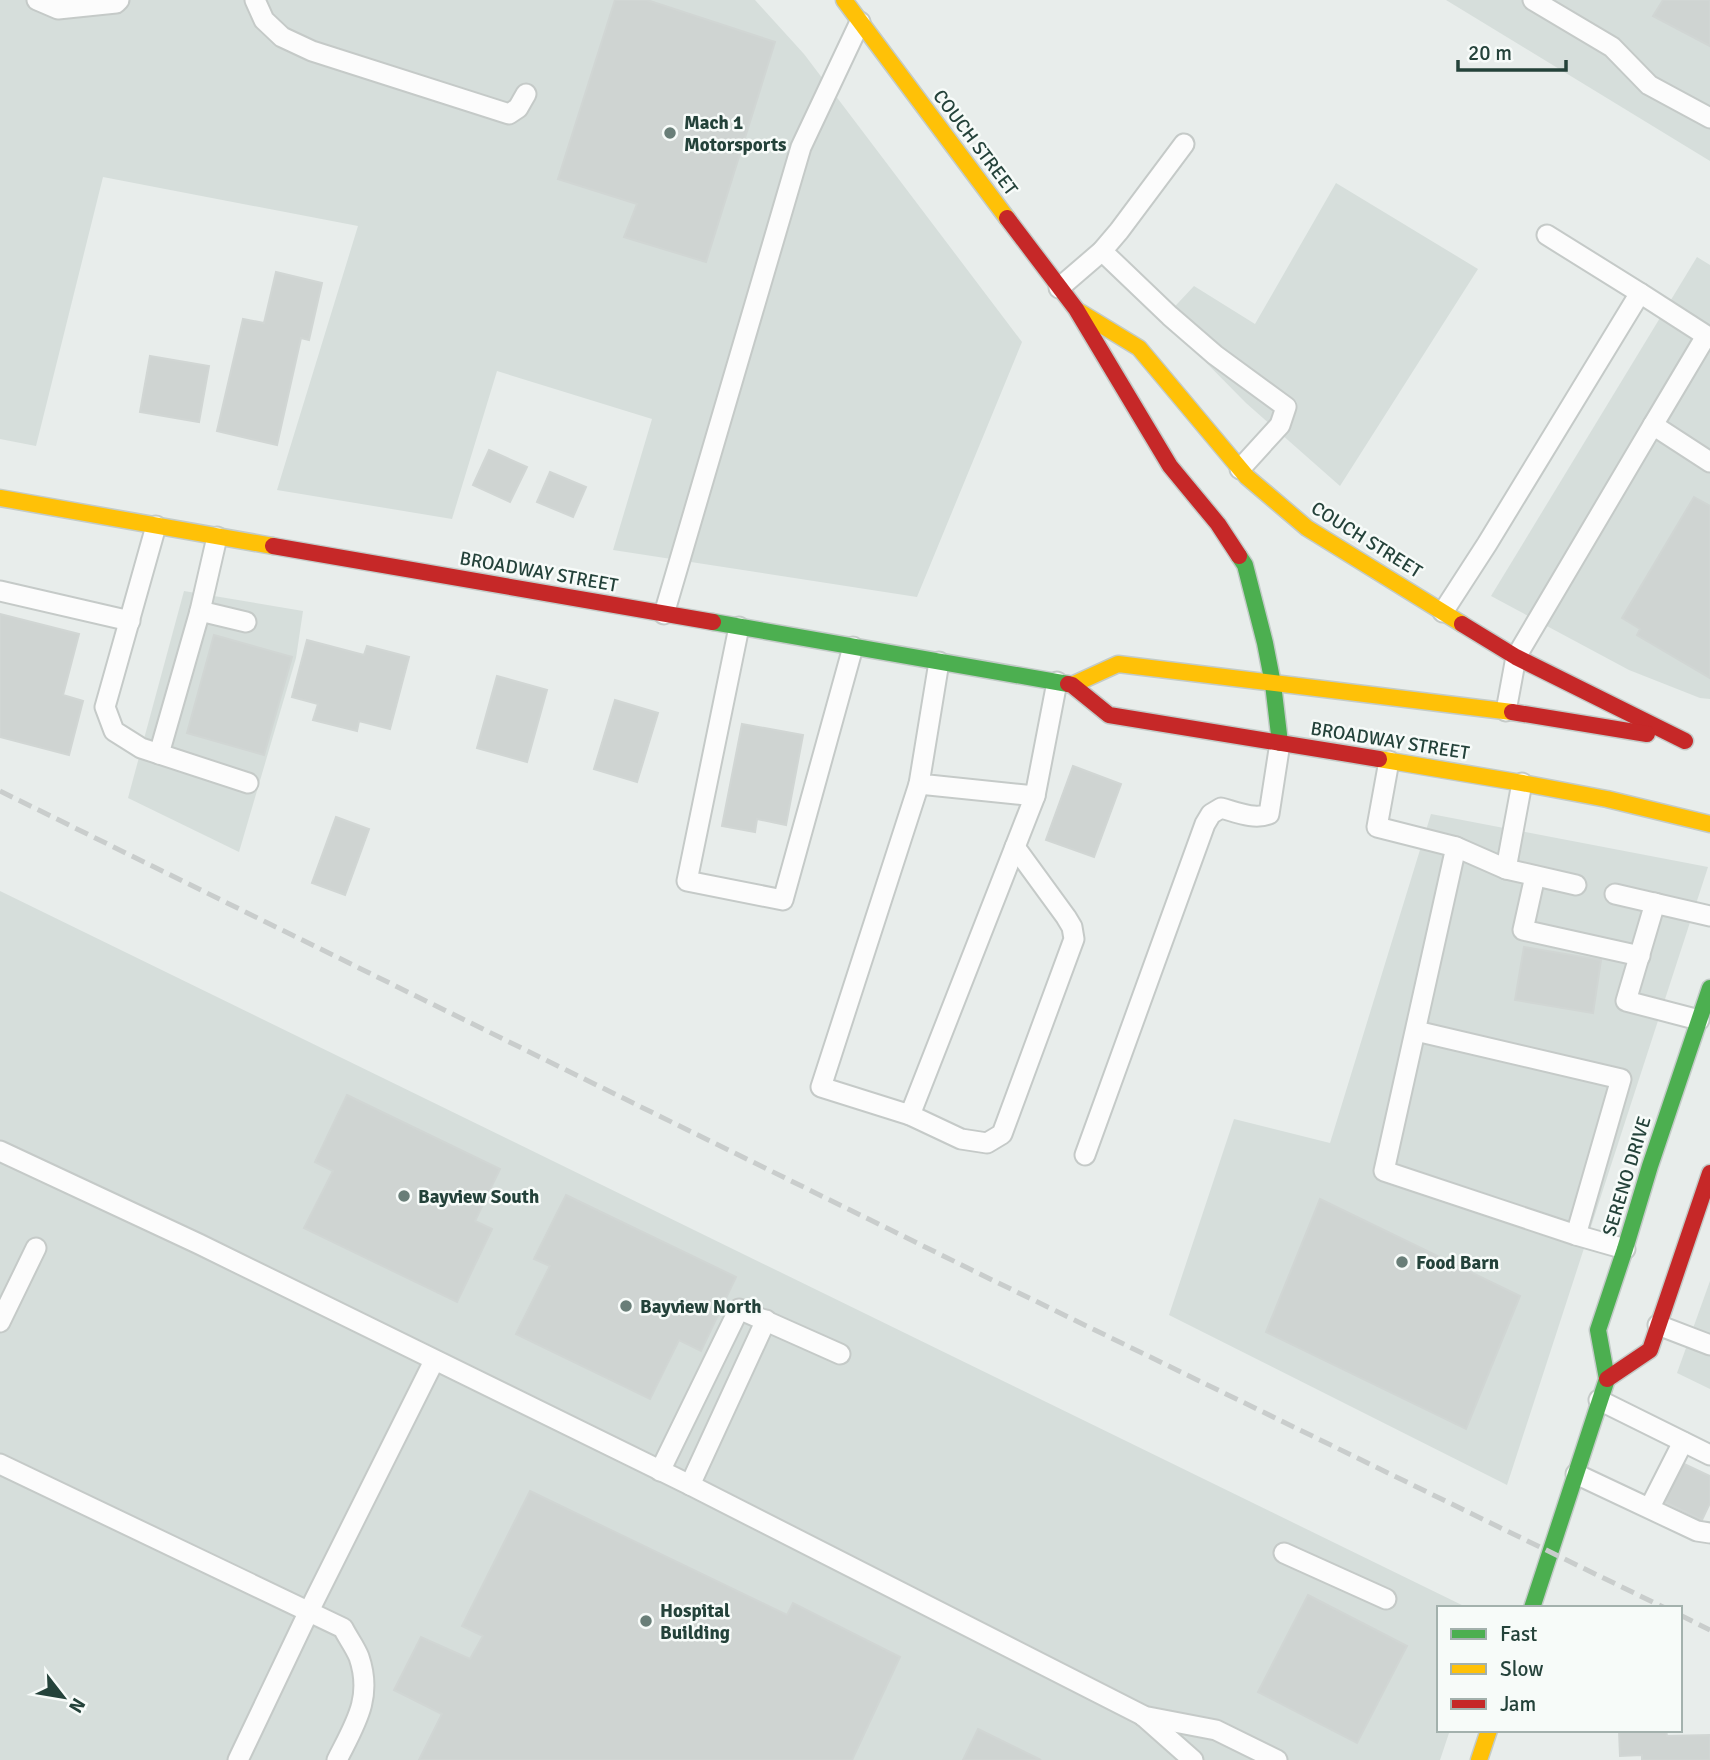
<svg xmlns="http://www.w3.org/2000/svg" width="1710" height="1760" font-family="Signika,sans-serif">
	<rect width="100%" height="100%" fill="#e8edeb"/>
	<g fill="#d6dedb">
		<polygon points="0,0 755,0 804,54 1022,342 917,597 613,550 652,419 497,371 452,519 277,490 358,226 103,177 36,446 0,439"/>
		<polygon points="1446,0 1710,0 1710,161"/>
		<polygon points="1336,183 1478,269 1340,486 1246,403 1163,319 1194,286 1255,324"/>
		<polygon points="1697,257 1710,265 1710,699 1700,698 1629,670 1491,596"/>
		<polygon points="184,591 303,611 296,658 239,852 128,798"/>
		<polygon points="1431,814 1708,867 1507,1485 1169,1315 1234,1119 1330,1143"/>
		<polygon points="0,891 1468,1608 1439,1608 1439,1730 1450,1730 1440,1760 0,1760"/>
		<polygon points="1710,1281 1710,1389 1677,1373"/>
	</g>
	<g fill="#cfd4d2" stroke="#d1d6d4" stroke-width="2">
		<polygon points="615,0 647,0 775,42 706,262 624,237 637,204 558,179"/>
		<polygon points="1663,0 1710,0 1710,46 1653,16"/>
		<polygon points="276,272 322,283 309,340 301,338 277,445 217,431 243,319 264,323"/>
		<polygon points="150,356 209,366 199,422 140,412"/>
		<polygon points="489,450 527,467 510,502 473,485"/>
		<polygon points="550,472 586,487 573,517 537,502"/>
		<polygon points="1694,497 1710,506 1710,678 1637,635 1640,629 1622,618"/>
		<polygon points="0,614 79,634 63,695 83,701 69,755 0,737"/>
		<polygon points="214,635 292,657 264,755 187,733"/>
		<polygon points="307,640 364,655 367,646 409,657 390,729 359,721 357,731 313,720 318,704 292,697"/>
		<polygon points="497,676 547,690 527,762 477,748"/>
		<polygon points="615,700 658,713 637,782 594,769"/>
		<polygon points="742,724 803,735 786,825 757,819 755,832 722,826"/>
		<polygon points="1073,766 1121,784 1094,857 1046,840"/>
		<polygon points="336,817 369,829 345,895 312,883"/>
		<polygon points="1524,947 1601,960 1593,1013 1515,1000"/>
		<polygon points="347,1095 500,1169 475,1221 492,1229 457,1302 304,1228 333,1171 315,1162"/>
		<polygon points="566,1195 736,1277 701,1351 679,1340 650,1399 516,1334 550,1266 534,1259"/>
		<polygon points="1320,1199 1520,1296 1466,1429 1266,1332"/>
		<polygon points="1682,1463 1710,1476 1710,1503 1702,1520 1663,1501"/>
		<polygon points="530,1491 787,1615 793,1603 900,1657 852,1760 419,1760 442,1714 394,1690 421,1637 470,1659 483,1636 462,1626"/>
		<polygon points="1308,1595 1407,1646 1357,1743 1258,1692"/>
		<polygon points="978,1729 1041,1760 963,1760"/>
		<polygon points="1619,1730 1666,1730 1667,1736 1710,1735 1710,1760 1642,1760 1642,1755 1620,1756"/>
	</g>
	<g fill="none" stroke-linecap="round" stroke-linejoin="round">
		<defs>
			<g id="lane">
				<polyline points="37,0 58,9 116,3 119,0"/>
				<polyline points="255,0 264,20 282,37 312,51 509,114 518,108 526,94"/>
				<polyline points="1533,0 1612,47 1649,85 1710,118"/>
				<polyline points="1102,251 1170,316 1215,355 1286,407 1280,425 1240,469"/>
				<polyline points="1059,288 1102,251 1119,231 1184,144"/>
				<polyline points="1640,293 1710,338"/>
				<polyline points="1706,336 1653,425 1710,462"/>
				<polyline points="156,526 105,707 114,731 141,748 248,783"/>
				<polyline points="217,537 200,611 246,622"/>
				<polyline points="0,591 130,621"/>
				<polyline points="1443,612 1487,544 1640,293 1547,235"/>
				<polyline points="664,614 801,147 860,22"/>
				<polyline points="739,627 687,881 783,900 853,647"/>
				<polyline points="939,662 919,784 1035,796 1057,682"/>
				<polyline points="1506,711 1516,657 1653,425"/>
				<polyline points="159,754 200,611"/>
				<polyline points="1389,761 1377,827 1456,847 1506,869 1522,783"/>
				<polyline points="919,784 821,1087 910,1115 1035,796"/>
				<polyline points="1456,847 1384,1171 1576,1235 1625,1249"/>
				<polyline points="1506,869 1576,885"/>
				<polyline points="1535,876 1523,930 1640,956"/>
				<polyline points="1615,894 1710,916"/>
				<polyline points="1655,903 1626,1001 1699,1020"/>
				<polyline points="1416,1031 1621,1079 1576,1235"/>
				<polyline points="910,1115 961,1139 987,1143 1002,1134 1074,939 1072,927 1066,917 1015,847"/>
				<polyline points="0,1151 199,1244 690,1485 1142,1715 1193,1760"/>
				<path d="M 1085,1155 L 1205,824 L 1211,814 L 1221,808 C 1236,812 1254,820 1269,814 L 1280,743"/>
				<polyline points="0,1322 36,1248"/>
				<polyline points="1658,1325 1710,1345"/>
				<polyline points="1599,1400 1710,1455"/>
				<path d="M 0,1464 L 343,1628 C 348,1638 355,1647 359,1657 C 373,1698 355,1724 337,1760"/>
				<polyline points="660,1471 739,1309 840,1354"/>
				<polyline points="1576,1474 1697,1531 1710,1533"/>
				<polyline points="690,1485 766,1320"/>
				<polyline points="1650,1507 1683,1442"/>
				<polyline points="1284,1553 1386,1599"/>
				<polyline points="1143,1716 1216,1730 1277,1760"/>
				<polyline points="238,1760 309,1611 434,1361"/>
			</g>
			<g id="fast">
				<polyline points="1239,556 1245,565 1265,643 1273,684 1280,743"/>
				<polyline points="713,622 1068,684"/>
				<polyline points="1532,1608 1607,1379 1598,1330 1625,1249 1650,1166 1710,988"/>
			</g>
			<g id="slow">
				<polyline points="844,0 1007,218"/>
				<polyline points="1080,312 1139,348 1247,477 1307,528 1462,624"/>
				<polyline points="0,498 273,546"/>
				<polyline points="1072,685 1118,664 1512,712"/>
				<polyline points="1379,759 1522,783 1607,799 1710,824"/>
				<polyline points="1479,1760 1489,1730"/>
			</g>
			<g id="jam">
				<polyline points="1007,218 1076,309 1170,466 1218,524 1239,556"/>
				<polyline points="273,546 713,622"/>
				<polyline points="1462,624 1516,657 1685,741"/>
				<polyline points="1068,684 1072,685 1109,715 1379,759"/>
				<polyline points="1512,712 1647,734"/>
				<polyline points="1607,1379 1650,1350 1710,1173"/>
			</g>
		</defs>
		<use href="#lane" stroke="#c5cac8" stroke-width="23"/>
		<use href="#fast" stroke="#c3cbc8" stroke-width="19"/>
		<use href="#slow" stroke="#c3cbc8" stroke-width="19"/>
		<use href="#jam" stroke="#c3cbc8" stroke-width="19"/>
		<use href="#lane" stroke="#fcfcfc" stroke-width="19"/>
		<use href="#fast" stroke="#4caf50" stroke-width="16"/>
		<use href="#slow" stroke="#ffc107" stroke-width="16"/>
		<use href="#jam" stroke="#c62828" stroke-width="16"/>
		<g stroke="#c9cdcc" stroke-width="5" stroke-dasharray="14 7" stroke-linecap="butt">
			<polyline points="0,791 980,1274 1665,1608"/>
			<polyline points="1680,1615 1710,1630"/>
		</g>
	</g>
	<g fill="#697e78" stroke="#f7fbf9" stroke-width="2.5">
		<circle cx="670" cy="133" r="7"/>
		<circle cx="404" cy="1196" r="7"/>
		<circle cx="1402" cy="1262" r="7"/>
		<circle cx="626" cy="1306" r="7"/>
		<circle cx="646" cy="1621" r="7"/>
	</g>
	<g text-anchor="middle" stroke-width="5" stroke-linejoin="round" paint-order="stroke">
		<g font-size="19" font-weight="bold" fill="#24423a" stroke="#f7fbf9" text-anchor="start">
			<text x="684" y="129">Mach 1<tspan x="684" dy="22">Motorsports</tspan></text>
			<text x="418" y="1203">Bayview South</text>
			<text x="1416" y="1269">Food Barn</text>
			<text x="640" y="1313">Bayview North</text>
			<text x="660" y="1617">Hospital<tspan x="660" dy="22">Building</tspan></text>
		</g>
		<g font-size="19" fill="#24423a" stroke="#f7fbf9">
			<text transform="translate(976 142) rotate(53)" y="7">COUCH STREET</text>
			<text transform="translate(1367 539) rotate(32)" y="7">COUCH STREET</text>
			<text transform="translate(539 571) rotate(10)" y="7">BROADWAY STREET</text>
			<text transform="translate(1390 740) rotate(9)" y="7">BROADWAY STREET</text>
			<text transform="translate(1626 1176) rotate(-73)" y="7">SERENO DRIVE</text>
		</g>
	</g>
	<rect x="1437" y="1606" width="245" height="126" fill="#f7fbf9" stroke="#a3b1ad" stroke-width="2"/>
	<rect x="1451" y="1629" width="35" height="10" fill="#4caf50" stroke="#a3b1ad" stroke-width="2"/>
	<text x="1500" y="1641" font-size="21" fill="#24423a">Fast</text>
	<rect x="1451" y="1664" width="35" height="10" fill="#ffc107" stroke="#a3b1ad" stroke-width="2"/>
	<text x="1500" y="1676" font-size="21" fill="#24423a">Slow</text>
	<rect x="1451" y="1699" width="35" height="10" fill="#c62828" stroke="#a3b1ad" stroke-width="2"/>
	<text x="1500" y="1711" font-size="21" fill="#24423a">Jam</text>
	<g transform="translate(63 1697) rotate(121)" stroke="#f7fbf9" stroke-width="5" paint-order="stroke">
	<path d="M0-5L12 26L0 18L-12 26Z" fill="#24423a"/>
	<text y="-10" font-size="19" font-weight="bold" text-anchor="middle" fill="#24423a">N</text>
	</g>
	<path d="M1458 60v10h108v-10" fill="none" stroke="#24423a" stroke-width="3.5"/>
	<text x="1468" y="60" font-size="21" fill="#24423a" stroke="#f7fbf9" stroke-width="5" paint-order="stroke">20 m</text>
</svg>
